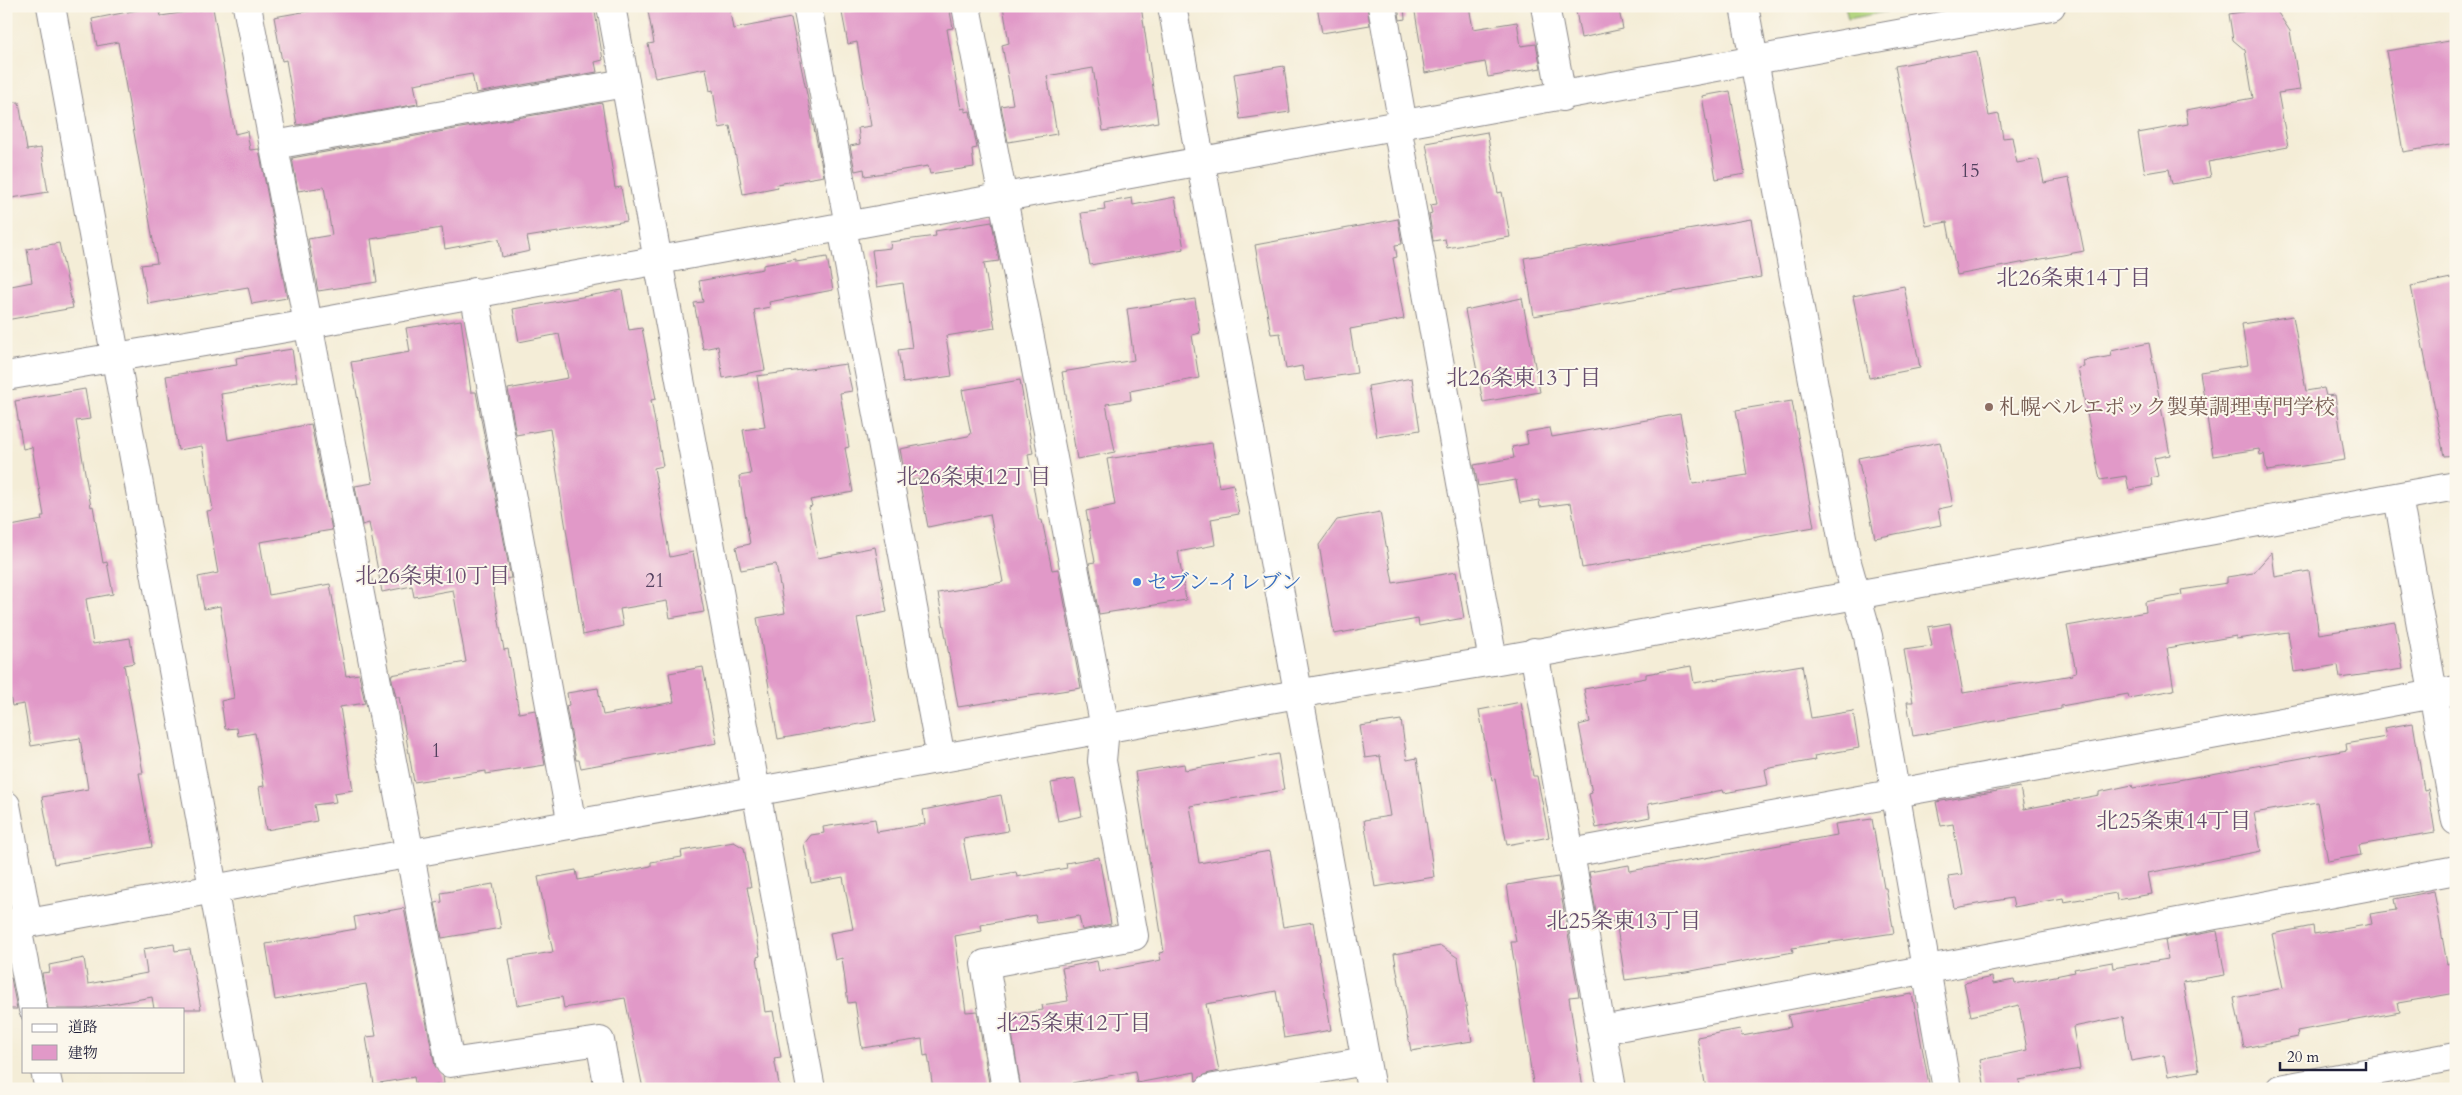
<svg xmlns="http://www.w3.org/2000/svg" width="2462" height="1095" font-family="Cardo,'Noto Serif JP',serif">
	<rect width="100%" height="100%" fill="#fbf7ec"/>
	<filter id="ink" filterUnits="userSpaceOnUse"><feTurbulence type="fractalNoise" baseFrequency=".02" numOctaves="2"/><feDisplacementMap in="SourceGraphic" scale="10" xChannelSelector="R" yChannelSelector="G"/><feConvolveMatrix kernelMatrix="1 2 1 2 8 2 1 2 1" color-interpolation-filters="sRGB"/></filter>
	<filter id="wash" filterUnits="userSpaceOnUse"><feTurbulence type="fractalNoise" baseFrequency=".0096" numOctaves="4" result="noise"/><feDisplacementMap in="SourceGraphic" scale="20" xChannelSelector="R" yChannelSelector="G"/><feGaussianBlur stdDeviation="1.12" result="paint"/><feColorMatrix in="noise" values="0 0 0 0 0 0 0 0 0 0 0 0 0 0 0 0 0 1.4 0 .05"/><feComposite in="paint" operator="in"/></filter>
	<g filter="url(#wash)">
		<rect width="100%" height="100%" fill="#f4edd7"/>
		<polygon fill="#b2d47d" stroke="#6a7b5c" points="1845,6 1917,6 1848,19"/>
		<g id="blocks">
			<g fill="#e199c8">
				<polygon points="158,6 161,16 213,8 235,134 247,131 250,150 259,149 287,298 252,304 248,287 148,304 141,265 157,263 118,42 97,46 92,19"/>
				<polygon points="337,6 594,6 603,60 595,62 597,72 476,93 472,74 414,84 418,104 297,125 286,60 282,61 274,17"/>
				<polygon points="647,6 729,6 733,29 791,18 824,176 777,184 778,187 743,194 730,126 719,128 713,90 710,91 706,68 655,78 648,44 654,43"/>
				<polygon points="875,6 949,6 953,28 947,29 961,109 965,108 965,112 970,111 977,148 972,149 974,167 930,174 928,166 865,176 864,169 855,171 850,146 860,144 858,128 871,126 857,42 848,44 842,13"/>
				<polygon points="1003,6 1141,6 1158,122 1103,131 1093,68 1047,76 1057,134 1008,142 1001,106 1013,104 1002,45 1009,43"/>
				<polygon points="1317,6 1367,6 1370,25 1322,33"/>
				<polygon points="1398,6 1404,6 1405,19 1400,20"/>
				<polygon points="1414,6 1469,6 1473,29 1517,22 1521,46 1536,44 1541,68 1488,77 1485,62 1425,73"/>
				<polygon points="1575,6 1618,6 1623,29 1581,38"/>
				<polygon points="2274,7 2290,31 2300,90 2278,93 2288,147 2208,162 2211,177 2172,184 2169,169 2145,173 2138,133 2188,124 2186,110 2253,98 2245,50 2233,40 2229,14"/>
				<polygon points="2456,40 2456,143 2403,152 2386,51"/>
				<polygon points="1977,51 1989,116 1999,114 2003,138 2012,137 2017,163 2039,159 2044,183 2069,178 2084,251 1957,275 1947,222 1926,226 1895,66"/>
				<polygon points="1284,66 1290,112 1240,119 1234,74"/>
				<polygon points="1730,91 1745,174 1716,179 1702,96"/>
				<polygon points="19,102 27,150 41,148 48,192 6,199 6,103"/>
				<polygon points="602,103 615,188 621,187 627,221 527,237 530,251 502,257 499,239 445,249 442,228 371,239 377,282 318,291 308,239 332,235 324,187 298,191 292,158"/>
				<polygon points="1487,132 1498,193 1502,192 1510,237 1447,248 1445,239 1433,241 1429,214 1432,213 1430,205 1437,204 1426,143"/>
				<polygon points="1175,197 1184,249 1090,265 1081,213 1105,210 1104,203 1132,198 1133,205"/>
				<polygon points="1398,219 1402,244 1395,245 1397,257 1393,258 1404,319 1350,329 1357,373 1305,381 1302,366 1286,369 1280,333 1271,334 1255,245"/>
				<polygon points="1751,219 1761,277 1534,316 1524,258"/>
				<polygon points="992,222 999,261 984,263 995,328 946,336 952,376 903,383 898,350 912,348 903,283 877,287 872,250 891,248 890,242 936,236 935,231"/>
				<polygon points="59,243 73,308 6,320 6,287 32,282 27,249"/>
				<polygon points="827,257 833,290 769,302 770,307 754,310 765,370 723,378 718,346 703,349 694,303 703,302 699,281 763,269 763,265 796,259 796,262"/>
				<polygon points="2456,277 2456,455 2444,456 2411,286"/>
				<polygon points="1904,286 1920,368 1869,378 1853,296"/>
				<polygon points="622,290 629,330 642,328 656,399 651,400 663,466 654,468 670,557 693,552 704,612 670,618 667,601 620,609 623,626 583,635 550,429 516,435 508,389 568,378 559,334 519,342 513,309"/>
				<polygon points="1522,298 1540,392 1483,402 1465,310"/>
				<polygon points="1195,299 1200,333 1192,335 1199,378 1130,391 1131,400 1106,404 1115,452 1077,459 1062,372 1134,360 1127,309"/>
				<polygon points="2293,316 2306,391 2324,388 2326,396 2335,395 2345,460 2267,471 2264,454 2260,455 2259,449 2213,456 2200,372 2248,365 2242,324"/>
				<polygon points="461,320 471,392 476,392 511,578 492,581 504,650 508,649 519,713 535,710 545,765 486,774 486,771 414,782 399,697 396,697 391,675 466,662 453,590 414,597 412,586 382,592 369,523 362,525 355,486 373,483 351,362 410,352 406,328"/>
				<polygon points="2149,343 2170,455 2154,458 2158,476 2151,478 2152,486 2129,490 2126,476 2100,480 2078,368 2084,367 2083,361 2112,356 2111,351"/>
				<polygon points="292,349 297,382 221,394 228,440 311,424 332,530 260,542 269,595 330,584 346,676 359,674 365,703 340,707 353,790 334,793 336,802 314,805 317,821 266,830 259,787 264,786 255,733 238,736 237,728 225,729 221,701 234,698 220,606 204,609 198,577 218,573 207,511 213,510 202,446 178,450 166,376 237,365 236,358"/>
				<polygon points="846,364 852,391 840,393 849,447 845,448 853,492 810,500 812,506 809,507 818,558 875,547 887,612 857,618 876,721 778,739 757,618 785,613 776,564 741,570 736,547 750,544 739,476 751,474 743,430 765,427 757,376"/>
				<polygon points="1412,378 1420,430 1377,437 1368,386"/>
				<polygon points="1020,380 1033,453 1028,454 1039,520 1042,520 1052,570 1058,569 1081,688 958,707 938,593 1003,582 990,514 928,527 919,479 906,481 900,449 968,436 971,434 962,390"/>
				<polygon points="85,389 90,419 76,421 91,507 93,506 103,563 107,562 113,594 86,599 93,644 130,638 134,663 124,665 143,773 139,773 152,847 54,864 42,797 88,789 80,738 31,746 24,704 12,706 6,675 6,527 42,520 41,516 44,516 32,447 23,449 15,401"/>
				<polygon points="1792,401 1814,527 1582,568 1571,503 1540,507 1539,500 1520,503 1516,480 1478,486 1474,465 1514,458 1512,447 1528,444 1526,432 1550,428 1552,437 1680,414 1693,484 1747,475 1736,410"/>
				<polygon points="1940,442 1953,506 1938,509 1941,525 1875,538 1858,458"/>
				<polygon points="1212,443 1219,487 1233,484 1239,514 1211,519 1215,545 1178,552 1186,600 1099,614 1089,563 1095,562 1086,511 1115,505 1107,459"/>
				<polygon points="1380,512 1393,583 1456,572 1464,618 1419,626 1418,619 1334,634 1319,545 1337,520"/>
				<polygon points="2272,552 2275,577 2309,571 2319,634 2395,622 2403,669 2340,678 2338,665 2294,672 2288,632 2236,639 2236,636 2167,648 2174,690 2129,698 2128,694 2061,706 2061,709 1913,736 1907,702 1913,702 1904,650 1932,646 1928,627 1950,623 1963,693 2073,675 2072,673 2076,672 2067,626 2146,612 2145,602 2182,595 2181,590 2227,583 2227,577 2253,573"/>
				<polygon points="1802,665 1811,718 1853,711 1859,748 1814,756 1815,760 1765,769 1768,785 1724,793 1723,790 1648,804 1650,817 1596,828 1589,794 1592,793 1579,725 1590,722 1584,689 1646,678 1646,674 1691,666 1694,683"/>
				<polygon points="703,667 717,743 581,768 579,760 576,760 566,706 569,705 567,693 598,688 603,715 674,702 669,673"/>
				<polygon points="1521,702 1533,776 1537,776 1549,837 1507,845 1495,779 1492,780 1479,710"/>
				<polygon points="1401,720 1407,760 1417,758 1434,877 1375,887 1364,820 1390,816 1380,756 1365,758 1360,726"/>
				<polygon points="2413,723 2424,790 2428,789 2435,832 2359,845 2361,855 2328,861 2317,802 2254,813 2261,851 2148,873 2152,894 2117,900 2116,893 2064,902 2063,898 2014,907 2012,898 1954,908 1948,876 1962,874 1953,824 1941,826 1936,802 2020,787 2024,809 2099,795 2099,792 2132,785 2133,788 2347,750 2346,744 2386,737 2384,728"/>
				<polygon points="1278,754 1284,790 1190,806 1199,863 1270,851 1283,927 1313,922 1331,1030 1284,1038 1276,991 1206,1004 1219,1071 1206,1074 1196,1082 1195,1072 1137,1083 1135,1071 1072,1083 1073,1089 1021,1089 1009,1015 1043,1010 1042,1005 1068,1001 1062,968 1097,961 1099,972 1161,960 1159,953 1164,952 1135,772 1184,764 1185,770"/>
				<polygon points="1075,779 1082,816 1058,821 1051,783"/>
				<polygon points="1001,795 1008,831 963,839 971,880 1016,872 1017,877 1067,868 1066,863 1099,857 1111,924 1082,930 1079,916 1037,923 1035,915 981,925 982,931 955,936 966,1012 977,1011 990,1089 933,1089 928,1055 924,1056 922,1039 862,1048 855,1002 848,1003 842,958 835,960 830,933 853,929 843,877 811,883 804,844 811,835 824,833 823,827 875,819 877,832 925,824 923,810"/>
				<polygon points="1872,819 1884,888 1886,888 1894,933 1792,948 1793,952 1686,972 1625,980 1616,921 1598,924 1589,872 1629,865 1630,871 1837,835 1835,824"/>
				<polygon points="734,842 744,848 751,887 747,887 760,956 757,957 765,1012 773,1011 781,1057 774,1058 780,1089 643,1089 625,998 564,1008 562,997 517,1005 509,959 553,952 538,877 576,870 578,880 651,866 651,862 682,857 681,851"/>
				<polygon points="1558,877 1579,996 1569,997 1583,1089 1534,1089 1511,942 1516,942 1507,885"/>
				<polygon points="493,884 501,928 442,938 435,903 442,902 441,893"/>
				<polygon points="2434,891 2447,964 2452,963 2456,993 2398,1003 2400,1012 2297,1031 2298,1037 2244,1048 2234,998 2283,988 2272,934 2313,926 2314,934 2372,924 2370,914 2396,910 2394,899"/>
				<polygon points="404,908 435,1066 443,1076 444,1084 416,1088 414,1077 374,1084 366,1037 376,1036 366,984 275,1000 266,944 356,929 354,917"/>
				<polygon points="2217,931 2225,975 2183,982 2199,1071 2168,1076 2164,1055 2131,1061 2123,1017 2073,1027 2080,1069 2019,1080 2020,1086 1985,1089 1980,1060 2027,1050 2019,1005 1971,1016 1964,983 1992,977 1993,984 2014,980 2015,984 2075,972 2074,969 2112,962 2113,968 2168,959 2165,940"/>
				<polygon points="174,944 175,951 190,949 201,1009 154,1009 152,997 84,1009 48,1009 42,973 50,972 49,965 84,958 88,984 147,973 143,949"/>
				<polygon points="1441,946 1458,958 1472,1041 1411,1051 1394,954"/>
				<polygon points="11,978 17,1009 6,1009 6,979"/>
				<polygon points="1912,994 1930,1089 1706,1089 1697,1037 1740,1029 1742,1036 1791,1027 1788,1015"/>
			</g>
		</g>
	</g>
	<g filter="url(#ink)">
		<use href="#blocks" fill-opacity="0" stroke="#8b8889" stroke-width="1"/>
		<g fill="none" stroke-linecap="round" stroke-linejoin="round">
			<defs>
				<g id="minor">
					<polyline points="51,6 250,1089"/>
					<polyline points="247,6 450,1063 600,1041 609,1089"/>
					<polyline points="611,6 811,1089"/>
					<polyline points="807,6 849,225"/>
					<polyline points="966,6 1105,728 1102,761 1134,936 985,964 1006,1089"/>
					<polyline points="1172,6 1371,1089"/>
					<polyline points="1382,6 1403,125"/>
					<polyline points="1545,6 1562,97"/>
					<polyline points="1744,6 1846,559 1868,636 1947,1089"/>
					<polyline points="1397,126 1493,661"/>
					<polyline points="274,145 625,83"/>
					<polyline points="842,227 941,758"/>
					<polyline points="474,292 572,825"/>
					<polyline points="6,376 309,324 2051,6"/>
					<polyline points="2398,497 2456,821"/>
					<polyline points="1534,652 1612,1089"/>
					<polyline points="6,805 28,923"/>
					<polyline points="1571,853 2456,690"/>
					<polyline points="16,922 33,1009"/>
					<path d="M 6,924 L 28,923 C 155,901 281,875 408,854 L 1342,686 L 1493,661 L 2456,486"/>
					<polyline points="1602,1030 2456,870"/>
					<polyline points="45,1071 49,1089"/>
					<polyline points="1209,1089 1365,1061"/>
					<polyline points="2280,1089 2456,1056"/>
				</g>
			</defs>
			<use href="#minor" stroke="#8b8889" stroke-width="30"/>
			<use href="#minor" stroke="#fff" stroke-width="28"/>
		</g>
	</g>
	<circle fill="#8d6e63" stroke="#fbf7ec" stroke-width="2" cx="1989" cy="407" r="5"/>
	<circle fill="#3f7fe0" stroke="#fbf7ec" stroke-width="2" cx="1137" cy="582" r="5"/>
	<g text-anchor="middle" stroke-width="4" stroke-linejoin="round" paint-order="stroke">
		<g font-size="19" fill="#52405e">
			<text x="1970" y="177">15</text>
			<text x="655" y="587">21</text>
			<text x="436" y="757">1</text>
		</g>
		<g font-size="21" fill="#785e54" stroke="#fbf7ec" text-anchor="start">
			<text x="1999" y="414">札幌ベルエポック製菓調理専門学校</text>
		</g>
		<g font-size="21" fill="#366cbe" stroke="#fbf7ec" text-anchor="start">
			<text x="1147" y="589">セブン-イレブン</text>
		</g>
		<g font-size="22" fill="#654c6c" stroke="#fbf7ec">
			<text x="2074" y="285">北26条東14丁目</text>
			<text x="1524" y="385">北26条東13丁目</text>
			<text x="974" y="484">北26条東12丁目</text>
			<text x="433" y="583">北26条東10丁目</text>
			<text x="2174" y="828">北25条東14丁目</text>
			<text x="1624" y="928">北25条東13丁目</text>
			<text x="1074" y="1030">北25条東12丁目</text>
		</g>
	</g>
	<rect width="2462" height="1095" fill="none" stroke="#fbf7ec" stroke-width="25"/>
	<rect x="22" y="1008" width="162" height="65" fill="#fbf7ec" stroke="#a4a2a5"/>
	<rect x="32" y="1024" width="25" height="8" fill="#ffffff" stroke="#a4a2a5"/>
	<text x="68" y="1032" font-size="15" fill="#22223b">道路</text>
	<rect x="32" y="1045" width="25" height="15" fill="#e199c8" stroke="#a4a2a5"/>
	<text x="68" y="1058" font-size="15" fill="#22223b">建物</text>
	<path d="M2280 1062v8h86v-8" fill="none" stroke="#22223b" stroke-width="2.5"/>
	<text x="2287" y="1062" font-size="15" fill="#22223b" stroke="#fbf7ec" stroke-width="4" paint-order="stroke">20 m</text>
</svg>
